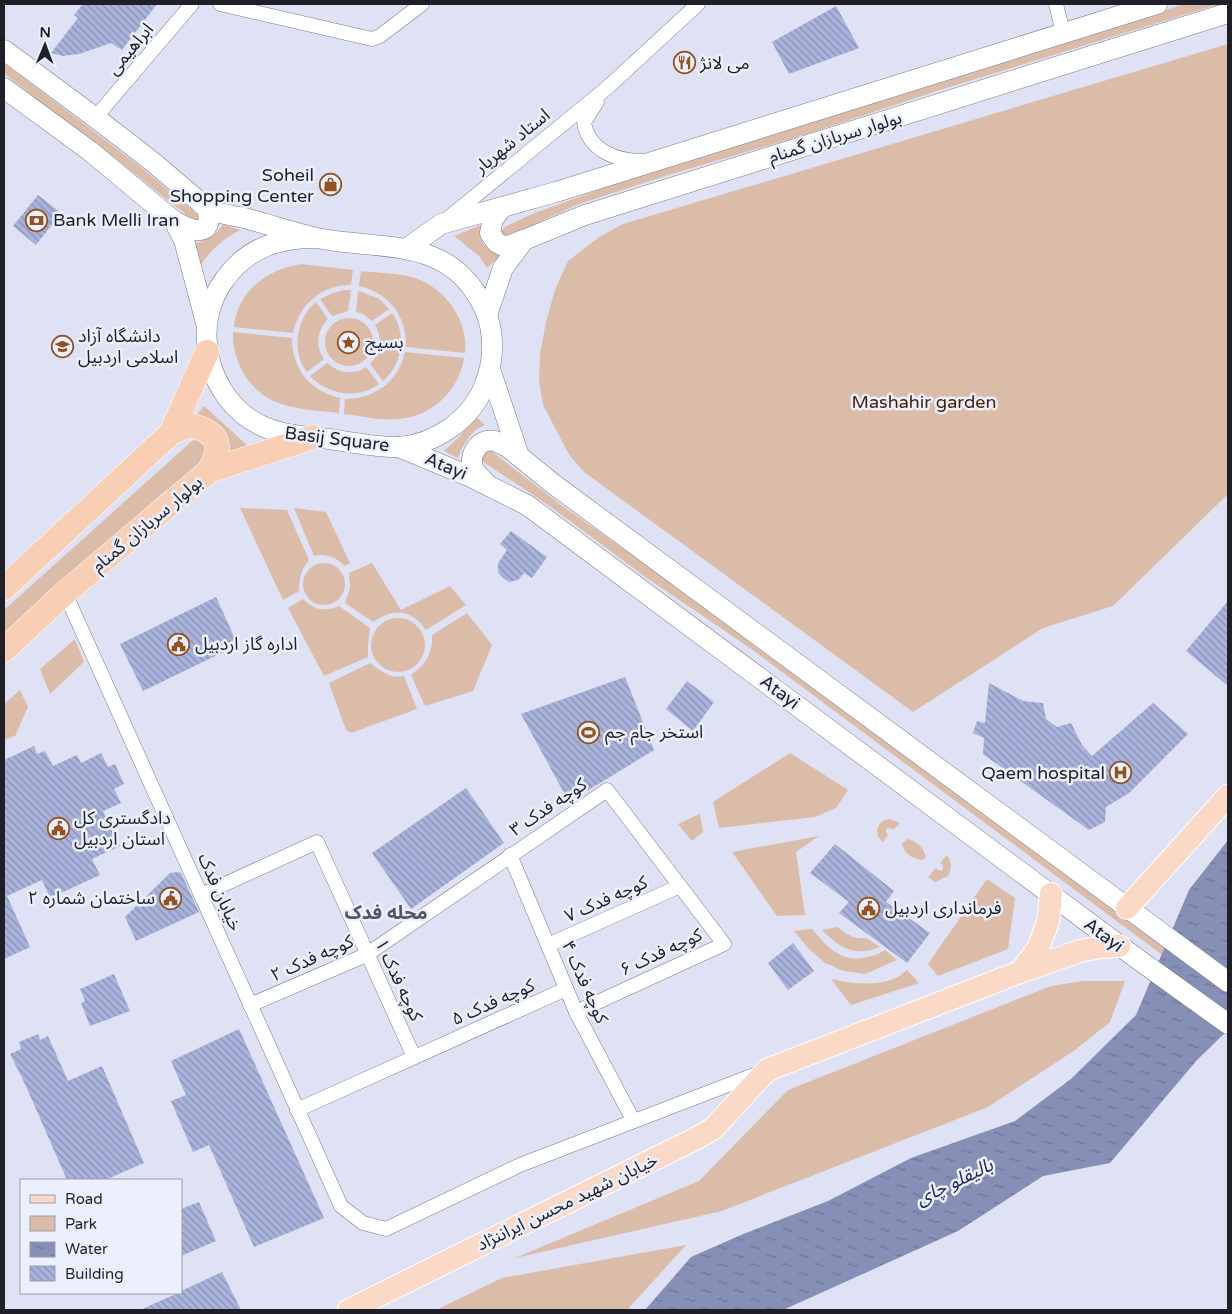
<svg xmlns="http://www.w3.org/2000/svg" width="1232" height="1314" font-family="'Varela Round','Noto Sans Arabic',sans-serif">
	<defs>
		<pattern id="water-ripples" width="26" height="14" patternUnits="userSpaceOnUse" patternTransform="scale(1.25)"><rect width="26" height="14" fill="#868fb6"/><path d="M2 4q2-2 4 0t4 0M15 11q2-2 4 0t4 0" fill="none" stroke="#6d7494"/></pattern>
		<pattern id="building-back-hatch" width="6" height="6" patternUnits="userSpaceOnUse" patternTransform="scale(1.25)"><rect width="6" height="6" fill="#a9b3dc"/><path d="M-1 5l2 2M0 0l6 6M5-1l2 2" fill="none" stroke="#8991b2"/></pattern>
	</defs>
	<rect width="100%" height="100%" fill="#dee2f4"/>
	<g fill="#dbbca9">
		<polygon points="1185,4 1219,4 943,89 804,135 665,176 579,204 535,224 523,231 504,237 501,231 505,227 532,214 637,176"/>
		<polygon points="1228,44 1228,494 1113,606 1043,628 913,712 584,472 570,456 543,405 539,380 540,354 546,322 555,290 568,261 599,237 623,224"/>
		<polygon points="4,63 139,166 197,214 199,217 199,221 194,221 115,158 68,124 4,73"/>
		<path d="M 223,224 L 240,230 C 225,238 210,250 201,265 L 195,243 C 208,241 216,235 223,224 Z"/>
		<polygon points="481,225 481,235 483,244 490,248 503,253 487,268 479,256 454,236"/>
		<path d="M 301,264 L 353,270 L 351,285 C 321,285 300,304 293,333 L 234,327 C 237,291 268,269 301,264 Z"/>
		<path d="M 361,271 C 379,273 398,273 415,278 C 445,288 469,321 465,353 L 406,347 C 407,316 389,293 359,286 Z"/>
		<polygon points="344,290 351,290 348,311 332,316 320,299 333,293"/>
		<polygon points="358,291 378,298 389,309 372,321 363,314 356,312"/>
		<path d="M 316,302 L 328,319 C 317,331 315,346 324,359 L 307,372 C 291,352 296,318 316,302 Z"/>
		<path d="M 392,313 C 407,334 403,364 383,381 L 370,364 C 381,352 383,339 375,325 Z"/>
		<circle cx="349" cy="342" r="24"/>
		<path d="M 233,332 L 292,338 C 292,369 310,391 340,398 L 339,413 C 321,411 302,410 285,405 C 252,397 232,364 233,332 Z"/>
		<path d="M 405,352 L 464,358 C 459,391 431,417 398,419 C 380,421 361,416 344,414 L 345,399 C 375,399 399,381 405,352 Z"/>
		<path d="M 327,363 C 339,373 353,376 366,367 L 379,384 C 358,400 328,395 310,376 Z"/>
		<path d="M 204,406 L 249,447 L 230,457 C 231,431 212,429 193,419 Z"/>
		<path d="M 474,415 L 485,425 C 471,430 463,444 458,458 L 444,451 L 460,436 Z"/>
		<polygon points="198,438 204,441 210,458 163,493 4,635 4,610 192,441"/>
		<polygon points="490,450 561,505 756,642 1228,994 1228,1004 750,648 644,576 554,509 482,461 481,455"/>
		<path d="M 240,508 L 287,510 L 309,560 C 301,570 299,579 299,591 L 283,600 Z"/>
		<path d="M 294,508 L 326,512 L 350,563 L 345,566 C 336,557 326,553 314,556 Z"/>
		<circle cx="324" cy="584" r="21"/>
		<path d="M 372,563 L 401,610 L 450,586 L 466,605 L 426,630 C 413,609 392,608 373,622 L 345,603 L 350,588 L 349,573 Z"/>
		<path d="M 303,599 C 314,610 325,612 339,606 L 370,628 L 368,645 L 368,657 L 324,676 L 288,608 Z"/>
		<path d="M 467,613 L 492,645 L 473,691 L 425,706 L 411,675 C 426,664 433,653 432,635 Z"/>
		<circle cx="398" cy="645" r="27"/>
		<polygon points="75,639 84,662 50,694 40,669"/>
		<path d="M 370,663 C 382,672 390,679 404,676 L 417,709 L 351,733 L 346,730 L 329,683 Z"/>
		<polygon points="20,690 28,707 15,736 4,740 4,704"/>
		<polygon points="790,753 848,790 836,808 815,817 719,828 713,802"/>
		<polygon points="700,814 703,832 692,841 678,824"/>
		<path d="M 890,819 L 900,823 L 893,830 L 890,828 L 886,829 L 886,832 L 888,835 L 883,842 L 878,837 C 875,827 880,820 890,819 Z"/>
		<polygon points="819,836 796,852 805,915 777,916 732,852"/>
		<path d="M 908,839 C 918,842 923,847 926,857 L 922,860 C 911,858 904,854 902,843 Z"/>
		<path d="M 947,855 C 952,863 952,868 948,876 L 935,882 L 928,877 L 936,868 L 940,871 L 943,870 L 943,865 L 940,863 Z"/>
		<polygon points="987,879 1015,898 1008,949 938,976 928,964"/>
		<path d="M 838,927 C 847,935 853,939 866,938 L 880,947 C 855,957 839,948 822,930 Z"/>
		<path d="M 812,929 C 827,946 841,964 867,957 C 873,956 879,954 885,950 L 897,960 L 865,974 L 844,971 L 825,963 L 809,949 L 794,931 Z"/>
		<path d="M 907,970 L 919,983 L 851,1005 L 831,979 C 851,984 874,986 894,979 C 898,977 903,973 907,970 Z"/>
		<polygon points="1083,981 1125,981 1110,1022 1075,1050 988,1107 722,1211 515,1258 699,1181 788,1090 1051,986"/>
		<polygon points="686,1245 627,1310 436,1310 502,1278"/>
	</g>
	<polygon fill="url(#water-ripples)" points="1228,840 1228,1030 1197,1060 1110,1163 1043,1176 958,1231 783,1310 645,1310 691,1257 741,1235 828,1201 911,1158 1015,1121 1071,1079 1136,1015 1189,890"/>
	<g fill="url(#building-back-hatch)">
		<polygon points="83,4 157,4 122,50 111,43 79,54 63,56 51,53 78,18 74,15"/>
		<polygon points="836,6 859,48 789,74 772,42"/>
		<polygon points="38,195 61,213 36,245 13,226"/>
		<polygon points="511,531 547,557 532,578 524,573 518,580 509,582 503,578 498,572 498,563 507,550 500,544"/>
		<polygon points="216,597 238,645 143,691 120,644"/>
		<polygon points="1228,601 1228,686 1186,651"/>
		<polygon points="625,677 654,750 569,802 521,714"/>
		<polygon points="687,681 714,702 693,731 666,709"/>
		<polygon points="989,683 1023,701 1043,703 1046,719 1057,727 1071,723 1082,745 1092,756 1153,703 1188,734 1129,793 1106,807 1105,822 1089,830 983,754 984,738 973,733 977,721 985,723"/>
		<polygon points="34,746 37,754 45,751 53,766 77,755 81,763 101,753 108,767 115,764 124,784 114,789 121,803 103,811 120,846 92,859 100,875 50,898 42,880 7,896 30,947 4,959 4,760"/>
		<polygon points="466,788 504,843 411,909 372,853"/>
		<polygon points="835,844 894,891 886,902 930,933 907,963 839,913 849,902 810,873"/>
		<polygon points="178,872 181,873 199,912 136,941 125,917 170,873"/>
		<polygon points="793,943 814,971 788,990 768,963"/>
		<polygon points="114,974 130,1011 90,1026 81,1003 85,1001 80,989"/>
		<polygon points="239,1029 324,1218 254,1247 209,1145 193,1152 171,1101 186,1095 171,1061"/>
		<polygon points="38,1034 40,1040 48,1036 68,1081 102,1066 144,1163 105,1180 67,1180 25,1084 10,1054 21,1049 19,1042"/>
		<polygon points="199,1202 216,1241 181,1256 181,1209"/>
		<polygon points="222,1272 241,1310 140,1310 178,1293 181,1293 181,1291"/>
	</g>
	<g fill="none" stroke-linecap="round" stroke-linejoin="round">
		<defs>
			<g id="minor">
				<polyline points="220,4 372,39 380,36 422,4"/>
				<polyline points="1056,4 1063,33"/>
				<path d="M 597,102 L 584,122 C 588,150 616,161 642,161"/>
				<polyline points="95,118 192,4"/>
				<polyline points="446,220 608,87 698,4"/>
				<polyline points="65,593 341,1206 363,1223 386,1229 520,1165 759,1073"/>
				<polyline points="510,855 576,1012 633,1120"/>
				<polyline points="201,895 317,842 414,1057"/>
				<polyline points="548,945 680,886"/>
				<polyline points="250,1005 366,955 607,790 724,944 576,1012"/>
				<polyline points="297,1110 566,989"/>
			</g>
			<g id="secondary">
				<path d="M 4,50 C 54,87 105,124 154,163 C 168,175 181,186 195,198 C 199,201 204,206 208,209 C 219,214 236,216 248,219 C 271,225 294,233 317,238 C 382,251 452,235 485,310 C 495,333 494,361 485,384 C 472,419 436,444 399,447 C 376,448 352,442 329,439 C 306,436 282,436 260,425 C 208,399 189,326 225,279 C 247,248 280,237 317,238"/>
				<polyline points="4,88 90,151 174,221 184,240 206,323"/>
				<polyline points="502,208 493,219 490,233 496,242 505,247 524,240"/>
				<path d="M 174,221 C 190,230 215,241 207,208"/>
				<polyline points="406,249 441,224 556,192 1157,4"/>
				<polyline points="487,315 503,268 524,240 585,215 1228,13"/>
				<polyline points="490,369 519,456 552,483 1228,982"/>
				<polyline points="399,447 471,477 527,505 1139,960 1228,1024"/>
				<path d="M 488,485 C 484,481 477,475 474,470 C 467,456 479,437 495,441 C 504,444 512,450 519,456"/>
			</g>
			<g id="primary">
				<polyline points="1127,908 1228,796"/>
				<polyline points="1020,972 1038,949 1048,922 1051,894"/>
				<polyline points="349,1310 695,1139 713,1129 767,1070 1020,972 1080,951 1100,947 1119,946"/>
			</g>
			<g id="trunk">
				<path d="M 171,433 L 189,425 C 219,432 224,445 209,471"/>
				<polyline points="4,588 171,433 207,352"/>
				<polyline points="4,650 65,593 209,471 313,437"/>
			</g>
		</defs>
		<use href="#minor" stroke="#777b8a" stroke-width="15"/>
		<use href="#secondary" stroke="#777b8a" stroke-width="21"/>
		<use href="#primary" stroke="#fff" stroke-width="24"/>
		<use href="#trunk" stroke="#fff" stroke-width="25"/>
		<use href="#minor" stroke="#fff" stroke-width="14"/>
		<use href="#secondary" stroke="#fff" stroke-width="20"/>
		<use href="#primary" stroke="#fadac7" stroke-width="22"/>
		<use href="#trunk" stroke="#f8ceb4" stroke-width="24"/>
	</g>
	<defs>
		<symbol id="restaurant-ring" viewBox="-11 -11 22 22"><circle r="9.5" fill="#ecf0fe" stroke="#935120" stroke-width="1.5"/><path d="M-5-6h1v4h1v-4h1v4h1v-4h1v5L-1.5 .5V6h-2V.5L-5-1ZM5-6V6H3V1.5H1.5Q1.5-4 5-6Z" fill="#935120"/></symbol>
		<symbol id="shop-ring" viewBox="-11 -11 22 22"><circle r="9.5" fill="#ecf0fe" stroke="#935120" stroke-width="1.5"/><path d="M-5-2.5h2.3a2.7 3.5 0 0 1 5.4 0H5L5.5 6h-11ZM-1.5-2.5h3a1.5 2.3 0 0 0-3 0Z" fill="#935120"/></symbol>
		<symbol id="bank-ring" viewBox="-11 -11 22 22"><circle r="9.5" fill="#ecf0fe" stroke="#935120" stroke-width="1.5"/><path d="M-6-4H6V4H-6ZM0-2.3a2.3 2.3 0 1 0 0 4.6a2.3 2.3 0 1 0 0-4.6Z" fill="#935120"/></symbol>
		<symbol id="sight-ring" viewBox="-11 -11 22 22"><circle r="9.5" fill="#ecf0fe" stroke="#935120" stroke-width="1.5"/><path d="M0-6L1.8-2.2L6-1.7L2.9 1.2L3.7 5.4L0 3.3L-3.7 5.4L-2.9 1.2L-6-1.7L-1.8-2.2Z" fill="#935120"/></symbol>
		<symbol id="university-ring" viewBox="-11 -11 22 22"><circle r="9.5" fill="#ecf0fe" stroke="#935120" stroke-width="1.5"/><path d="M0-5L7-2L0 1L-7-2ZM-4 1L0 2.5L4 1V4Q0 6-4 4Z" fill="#935120"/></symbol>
		<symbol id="civic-ring" viewBox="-11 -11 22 22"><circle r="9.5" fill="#ecf0fe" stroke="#935120" stroke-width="1.5"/><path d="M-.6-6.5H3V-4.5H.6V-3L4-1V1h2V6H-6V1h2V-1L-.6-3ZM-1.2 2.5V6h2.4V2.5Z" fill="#935120"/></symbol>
		<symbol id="stadium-ring" viewBox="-11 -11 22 22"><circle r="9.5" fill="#ecf0fe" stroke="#935120" stroke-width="1.5"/><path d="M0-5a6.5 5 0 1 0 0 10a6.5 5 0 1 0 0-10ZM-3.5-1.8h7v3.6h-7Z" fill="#935120"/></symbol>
		<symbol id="hospital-ring" viewBox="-11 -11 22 22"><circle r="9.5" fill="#ecf0fe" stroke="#935120" stroke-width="1.5"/><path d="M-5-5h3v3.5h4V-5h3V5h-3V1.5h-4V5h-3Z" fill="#935120"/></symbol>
	</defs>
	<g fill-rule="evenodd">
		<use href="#restaurant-ring" x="672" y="50" width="25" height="25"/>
		<use href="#shop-ring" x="318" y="172" width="25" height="25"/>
		<use href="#bank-ring" x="24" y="208" width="25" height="25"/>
		<use href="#sight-ring" x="336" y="330" width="25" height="25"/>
		<use href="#university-ring" x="50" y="334" width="25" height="25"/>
		<use href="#civic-ring" x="166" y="632" width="25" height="25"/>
		<use href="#stadium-ring" x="576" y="720" width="25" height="25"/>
		<use href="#hospital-ring" x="1108" y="760" width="25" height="25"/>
		<use href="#civic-ring" x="46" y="816" width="25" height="25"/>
		<use href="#civic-ring" x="158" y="886" width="25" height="25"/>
		<use href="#civic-ring" x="856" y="896" width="25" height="25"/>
	</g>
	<g text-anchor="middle" stroke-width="5" stroke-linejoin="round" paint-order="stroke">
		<g font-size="18" fill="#1f2027" stroke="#ecf0fe">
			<text transform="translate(130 49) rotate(-50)" y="6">ابراهیمی</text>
			<text transform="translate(835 137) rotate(-17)" y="6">بولوار سربازان گمنام</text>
			<text transform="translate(512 141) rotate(-39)" y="6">استاد شهریار</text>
			<text transform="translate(337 439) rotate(7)" y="6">Basij Square</text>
			<text transform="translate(446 466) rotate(23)" y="6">Atayi</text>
			<text transform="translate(147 524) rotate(-40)" y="6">بولوار سربازان گمنام</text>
			<text transform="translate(780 692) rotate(37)" y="6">Atayi</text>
			<text transform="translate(548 807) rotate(-34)" y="6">کوچه فدک ۳</text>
			<text transform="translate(220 892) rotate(66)" y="6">خیابان فدک</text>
			<text transform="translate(606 899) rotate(-24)" y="6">کوچه فدک ۷</text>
			<text transform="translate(1104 935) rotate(37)" y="6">Atayi</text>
			<text transform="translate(661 952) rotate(-25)" y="6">کوچه فدک ۶</text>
			<text transform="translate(312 958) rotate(-24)" y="6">کوچه فدک ۲</text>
			<text transform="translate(399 980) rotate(65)" y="6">کوچه فدک ۱</text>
			<text transform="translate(585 982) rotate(66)" y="6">کوچه فدک ۴</text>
			<text transform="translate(493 1002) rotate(-24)" y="6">کوچه فدک ۵</text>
			<text transform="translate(567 1202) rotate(-26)" y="6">خیابان شهید محسن ایراننژاد</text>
		</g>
		<g font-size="18" fill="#1f2027" stroke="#ecf0fe" text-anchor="start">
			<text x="700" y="69">می لانژ</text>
			<text x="314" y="181" text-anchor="end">Soheil<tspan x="314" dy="21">Shopping Center</tspan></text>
			<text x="53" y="226">Bank Melli Iran</text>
			<text x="78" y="342">دانشگاه آزاد<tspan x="78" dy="21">اسلامی اردبیل</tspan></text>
			<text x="365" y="348">بسیج</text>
			<text x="195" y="650">اداره گاز اردبیل</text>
			<text x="605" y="738">استخر جام جم</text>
			<text x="1105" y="779" text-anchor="end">Qaem hospital</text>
			<text x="74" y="824">دادگستری کل<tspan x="74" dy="21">استان اردبیل</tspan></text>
			<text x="155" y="904" text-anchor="end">ساختمان شماره ۲</text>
			<text x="885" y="914">فرمانداری اردبیل</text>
		</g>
		<g font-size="18" fill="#461f01" stroke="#ecf0fe">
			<text x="924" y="408">Mashahir garden</text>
		</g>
		<g font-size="19" font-weight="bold" fill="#535765" stroke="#ecf0fe">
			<text x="386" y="919">محله فدک</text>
		</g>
		<g font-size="19" font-style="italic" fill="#252c5e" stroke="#ecf0fe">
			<text transform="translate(954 1181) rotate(-26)" y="7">بالیقلو چای</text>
		</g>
	</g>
	<rect width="1232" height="1314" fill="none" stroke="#1f2027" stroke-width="10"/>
	<rect x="20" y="1179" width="162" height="115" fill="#ecf0fe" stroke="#9a9da8"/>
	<rect x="30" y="1195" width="25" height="8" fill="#fadac7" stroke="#9a9da8"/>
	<text x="65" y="1204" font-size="15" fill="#1f2027">Road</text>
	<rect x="30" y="1216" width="25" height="15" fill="#dbbca9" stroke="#9a9da8"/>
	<text x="65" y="1229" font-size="15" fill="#1f2027">Park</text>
	<rect x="30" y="1242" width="25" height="15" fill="url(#water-ripples)" stroke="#9a9da8"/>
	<text x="65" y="1254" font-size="15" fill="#1f2027">Water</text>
	<rect x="30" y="1266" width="25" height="15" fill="url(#building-back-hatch)" stroke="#9a9da8"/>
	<text x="65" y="1279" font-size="15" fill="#1f2027">Building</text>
	<g transform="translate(45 45) rotate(1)" stroke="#ecf0fe" stroke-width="4" paint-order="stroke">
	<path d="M0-4L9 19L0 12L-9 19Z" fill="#1f2027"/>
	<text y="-8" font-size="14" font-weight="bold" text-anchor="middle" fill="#1f2027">N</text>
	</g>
</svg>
